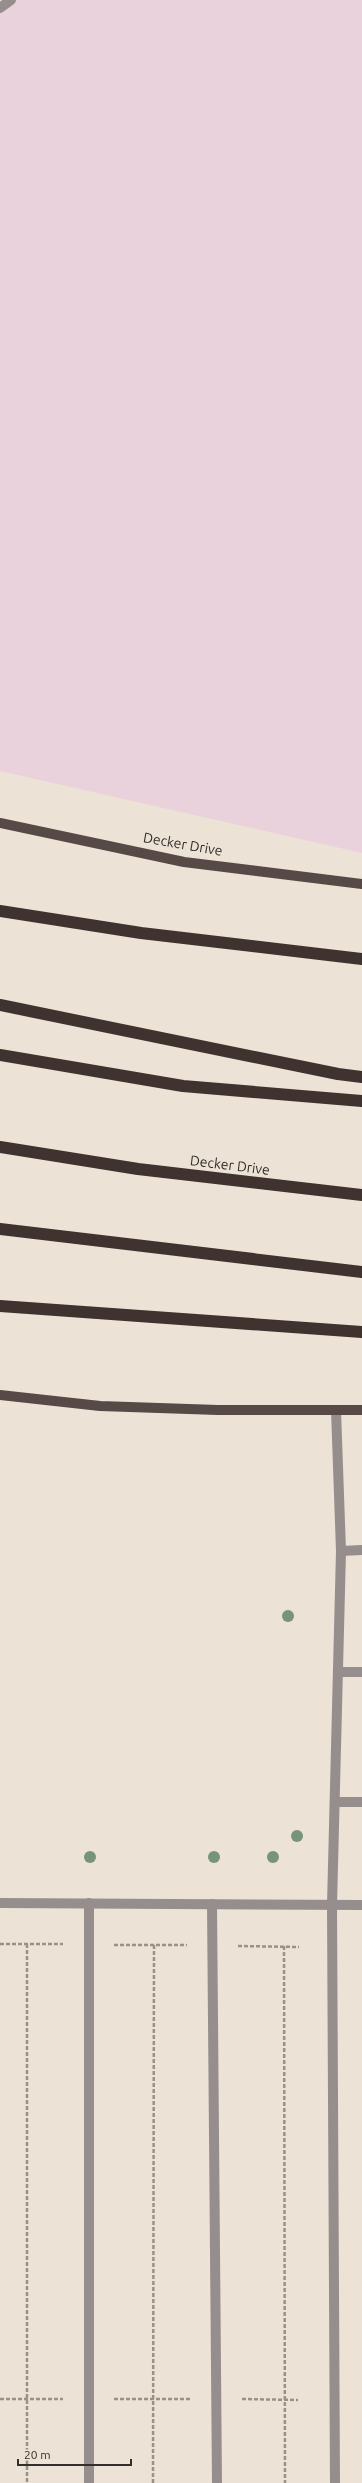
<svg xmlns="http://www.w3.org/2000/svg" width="362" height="2483" font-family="Ubuntu,sans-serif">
	<rect width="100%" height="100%" fill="#ece2d5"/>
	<polygon fill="#ead2dd" points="0,0 362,0 362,853 0,771"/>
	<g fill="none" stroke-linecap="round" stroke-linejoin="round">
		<g stroke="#999289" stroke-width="2.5" stroke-dasharray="4 2" stroke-linecap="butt">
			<polyline points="0,1944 63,1944"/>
			<polyline points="27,1944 27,2483"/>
			<polyline points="114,1945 187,1945"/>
			<polyline points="238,1946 299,1947"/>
			<polyline points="284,1946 285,2483"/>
			<polyline points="0,2399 63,2399"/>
			<polyline points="114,2399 191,2399"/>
			<polyline points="242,2399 298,2400"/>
			<polyline points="153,2483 154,1945"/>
		</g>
		<g stroke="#968e8c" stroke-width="10">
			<polyline points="0,8 11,0"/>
			<polyline points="341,1551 362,1550"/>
			<polyline points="339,1672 362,1672"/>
			<polyline points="336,1802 362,1802"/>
			<polyline points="0,1903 362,1905"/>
			<polyline points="89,1903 89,2483"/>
			<polyline points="212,1904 217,2483"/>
			<polyline points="335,2483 332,1905 341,1551 336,1410"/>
		</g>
		<g stroke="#564946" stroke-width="10">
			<polyline points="0,823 184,862 362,884"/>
			<polyline points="0,1395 100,1406 218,1410 362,1410"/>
		</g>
		<g stroke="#40322e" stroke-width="12">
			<polyline points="0,911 141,933 362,959"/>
			<polyline points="0,1005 338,1074 362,1077"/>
			<polyline points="0,1055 183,1086 362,1101"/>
			<polyline points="0,1147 138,1169 362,1195"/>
			<polyline points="0,1229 362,1272"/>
			<polyline points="0,1306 362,1332"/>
		</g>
	</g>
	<g fill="#77937b">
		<circle cx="288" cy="1616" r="6"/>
		<circle cx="297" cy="1836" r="6"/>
		<circle cx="90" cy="1857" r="6"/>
		<circle cx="214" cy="1857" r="6"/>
		<circle cx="273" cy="1857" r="6"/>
	</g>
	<g text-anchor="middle" stroke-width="3" stroke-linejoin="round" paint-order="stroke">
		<g font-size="14" fill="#332f2a" stroke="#ece2d5">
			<text transform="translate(183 844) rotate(10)" y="5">Decker Drive</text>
			<text transform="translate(230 1165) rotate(7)" y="5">Decker Drive</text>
		</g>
	</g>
	<path d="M18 2459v6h113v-6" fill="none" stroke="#332f2a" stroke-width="2"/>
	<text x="24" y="2459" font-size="12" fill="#332f2a" stroke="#ece2d5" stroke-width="3" paint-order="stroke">20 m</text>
</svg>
